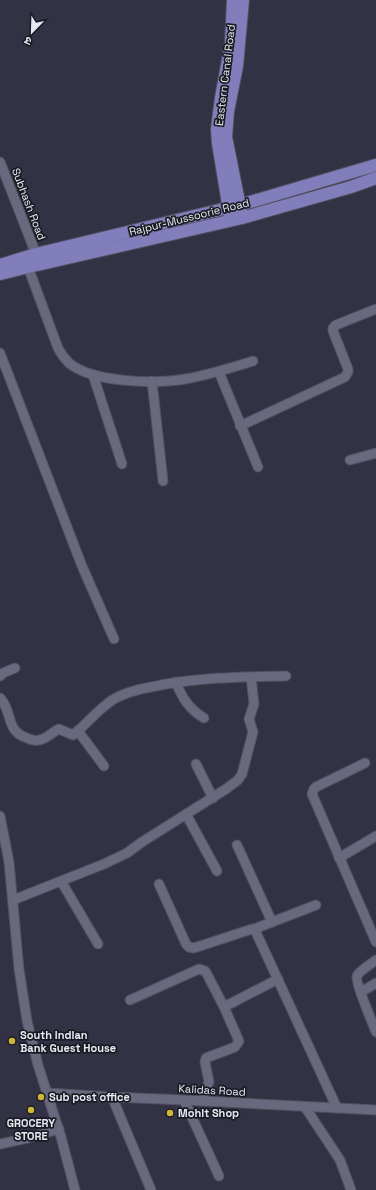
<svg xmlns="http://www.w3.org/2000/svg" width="376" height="1190" font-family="'Space Grotesk','Noto Sans Devanagari',sans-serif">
	<rect width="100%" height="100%" fill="#333245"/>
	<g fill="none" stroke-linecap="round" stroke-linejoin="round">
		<defs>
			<g id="minor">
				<polyline points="0,162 36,254"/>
				<path d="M 28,267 L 58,348 C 61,354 64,358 69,363 C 93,383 156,384 185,379 C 209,375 231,368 253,361"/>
				<polyline points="0,353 82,566 114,639"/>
				<polyline points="219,372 258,467"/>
				<polyline points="93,375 122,464"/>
				<polyline points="152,381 163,481"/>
				<polyline points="240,426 345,377 348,372 348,369 333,331 333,328 336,325 376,309"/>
				<polyline points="350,460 376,453"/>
				<polyline points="0,676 3,673 15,668"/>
				<path d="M 176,682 C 182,698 189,709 204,718"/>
				<path d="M 0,698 C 13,711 5,731 27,738 C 31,740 35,741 39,740 C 47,739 52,732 59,729 L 73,735 C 87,724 98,709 114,699 C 128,691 145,688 161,685 C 202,677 244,677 286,676"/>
				<polyline points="78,731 104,766"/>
				<polyline points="365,763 316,787 314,789 312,794 376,942"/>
				<polyline points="196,764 213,798"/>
				<polyline points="186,814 217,871"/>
				<polyline points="0,816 9,862 19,969 27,1021 38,1065 61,1137 75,1190"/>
				<polyline points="237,845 272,922"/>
				<polyline points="339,858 376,836"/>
				<polyline points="61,881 98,944"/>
				<polyline points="159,884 186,944 189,947 194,948 252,929 255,930 337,1108"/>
				<polyline points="13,900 104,864 127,853 142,842 226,789 238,780 242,774 253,732 249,719 254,704 251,677"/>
				<polyline points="254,929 316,905"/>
				<path d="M 376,960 C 371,964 359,971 357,976 C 355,982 373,1024 376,1032"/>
				<polyline points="361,992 376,983"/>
				<polyline points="130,1000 199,969 205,971 207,974 224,1007 239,1041 235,1047 206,1058 205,1062 209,1082 202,1101"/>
				<polyline points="224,1007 278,979"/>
				<polyline points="47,1093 112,1097 184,1100 376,1110"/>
				<polyline points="112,1097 151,1190"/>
				<polyline points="184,1100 219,1176"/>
				<polyline points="305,1107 340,1160 351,1190"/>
				<polyline points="0,1144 28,1138 59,1129"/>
			</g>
			<g id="major">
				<polyline points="241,212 226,137 228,111 237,66 243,0"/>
				<polyline points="230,216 218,143 217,129 221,98 231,43 233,0"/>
				<polyline points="0,265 36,254 240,205 376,165"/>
				<polyline points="0,274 28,267 242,218 351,187 376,178"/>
			</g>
		</defs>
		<use href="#minor" stroke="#515060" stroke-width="11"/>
		<use href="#major" stroke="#515060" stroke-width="14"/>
		<use href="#minor" stroke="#68687e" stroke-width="9"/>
		<use href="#major" stroke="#827ebb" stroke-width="12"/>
	</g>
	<g fill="#d0b736" stroke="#1b1b24" stroke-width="1.5">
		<circle cx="12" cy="1041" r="4"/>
		<circle cx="41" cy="1097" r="4"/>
		<circle cx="31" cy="1110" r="4"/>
		<circle cx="170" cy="1113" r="4"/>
	</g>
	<g text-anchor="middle" stroke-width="3.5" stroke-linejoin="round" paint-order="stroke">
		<g font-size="11" fill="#e9e9f5" stroke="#1b1b24">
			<text transform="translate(225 75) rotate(-83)" y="4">Eastern Canal Road</text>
			<text transform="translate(29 204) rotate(69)" y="4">Subhash Road</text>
			<text transform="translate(189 217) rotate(-14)" y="4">Rajpur-Mussoorie Road</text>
			<text transform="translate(212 1090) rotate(3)" y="4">Kalidas Road</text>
		</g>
		<g font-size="11" font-weight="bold" fill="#e9e9f5" stroke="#1b1b24" text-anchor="start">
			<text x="20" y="1039">South Indian<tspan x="20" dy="13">Bank Guest House</tspan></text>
			<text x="49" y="1101">Sub post office</text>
			<text x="178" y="1117">Mohit Shop</text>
			<text x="31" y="1127" text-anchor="middle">GROCERY<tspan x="31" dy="13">STORE</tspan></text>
		</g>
	</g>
	<g transform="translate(32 32) rotate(203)" stroke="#1b1b24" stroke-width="3" paint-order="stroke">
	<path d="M0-3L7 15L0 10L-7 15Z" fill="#e9e9f5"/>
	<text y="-6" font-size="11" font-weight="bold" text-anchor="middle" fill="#e9e9f5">उ</text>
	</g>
</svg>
